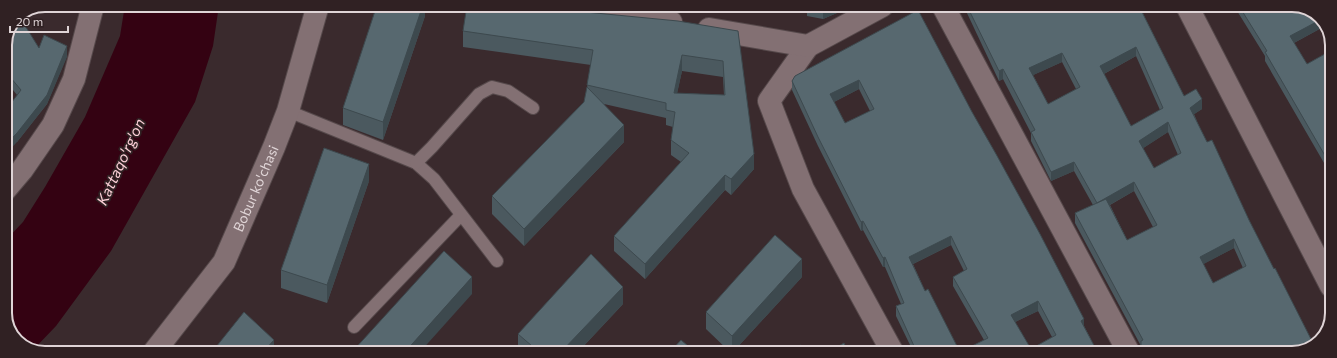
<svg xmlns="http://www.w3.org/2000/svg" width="1337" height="358" font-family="Commissioner,sans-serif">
	<rect width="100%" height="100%" fill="#3a2a2d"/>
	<polygon fill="#340212" points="125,5 219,5 213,46 195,102 111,251 56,326 33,350 15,339 5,315 5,241 23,222 45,187 85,117 120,36"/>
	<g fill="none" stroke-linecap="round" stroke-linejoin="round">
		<defs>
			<g id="lane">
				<polyline points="288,111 416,163 434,179 497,261"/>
				<polyline points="416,163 432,147 479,94 492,87 508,91 533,108"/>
				<polyline points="354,327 461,215"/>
			</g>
			<g id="street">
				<polyline points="808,46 769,101 803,189 893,353"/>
				<polyline points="5,190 22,170 53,125 74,79 93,5"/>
			</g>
			<g id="secondary">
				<polyline points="572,6 671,22"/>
				<polyline points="943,6 1129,353"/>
				<polyline points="1187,6 1331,286"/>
				<polyline points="709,29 808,46 882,6"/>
				<path id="s1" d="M 154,352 L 224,262 L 274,147 L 288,111 L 318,5"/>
			</g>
		</defs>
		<use href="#lane" stroke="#56494b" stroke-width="14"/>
		<use href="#street" stroke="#56494b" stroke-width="24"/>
		<use href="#secondary" stroke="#56494b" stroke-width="24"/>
		<use href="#lane" stroke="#837073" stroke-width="12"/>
		<use href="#street" stroke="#837073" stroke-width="22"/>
		<use href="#secondary" stroke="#837073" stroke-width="22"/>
	</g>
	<g fill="#4b595f" fill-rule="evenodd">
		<polygon points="425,5 425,16 383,140 343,125 343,108"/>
		<polygon points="787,6 853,6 823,19 807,16 807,8"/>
		<path d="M 966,6 L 1139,6 L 1184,96 L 1202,109 L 1194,114 L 1292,353 L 1141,353 L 1141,346 L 1075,223 L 1075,213 L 1093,205 L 1074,171 L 1051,181 L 1031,141 L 1031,133 L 1003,79 L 999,81 L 966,11 ZM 1136,56 L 1160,110 L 1131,126 L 1104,74 ZM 1062,62 L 1076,89 L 1048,104 L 1033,75 ZM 1168,132 L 1178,155 L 1154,168 L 1143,148 ZM 1134,191 L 1153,227 L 1127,240 L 1110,205 ZM 1234,248 L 1243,268 L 1213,283 L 1203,264 Z"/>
		<polygon points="1234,6 1302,6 1322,19 1325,26 1294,43 1307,64 1332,50 1332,92 1331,93 1332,94 1331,175 1265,61 1265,56"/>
		<path d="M 918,10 L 1084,326 L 1098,353 L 903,353 L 903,351 L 911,347 L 896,316 L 896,306 L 901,304 L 885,267 L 883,267 L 863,230 L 861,231 L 818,146 L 792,90 L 792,81 ZM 859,89 L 870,111 L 845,123 L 834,102 ZM 951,245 L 964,271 L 953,277 L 953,286 L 984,340 L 960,352 L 925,291 L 913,264 ZM 1038,311 L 1052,337 L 1031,349 L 1015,322 Z"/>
		<path d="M 575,11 L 738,31 L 754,169 L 731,195 L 725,190 L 645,279 L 614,251 L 614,236 L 681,162 L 671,155 L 671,140 L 673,127 L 666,125 L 666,118 L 604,104 L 624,142 L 524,246 L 492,214 L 492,196 L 584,102 L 587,88 L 591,65 L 463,47 L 463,31 ZM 682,71 L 723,77 L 724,95 L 677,93 Z"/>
		<polygon points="5,45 67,56 47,104 17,142 17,95 5,80"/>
		<polygon points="369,181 327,303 281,288 281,270"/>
		<polygon points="802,277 733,352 730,352 706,329 706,312"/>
		<polygon points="623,304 578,352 518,352 518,334"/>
	</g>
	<g fill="#3d494e">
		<polygon points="423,5 425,5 425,16 383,140 383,122"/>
		<polygon points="833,6 853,6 823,19 823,10"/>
		<polygon points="1322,19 1325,26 1290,45 1290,36"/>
		<polygon points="67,46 67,57 47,104 17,142 5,155 5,145"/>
		<polygon points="1136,47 1136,56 1100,76 1100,66"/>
		<polygon points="1062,53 1062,62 1029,77 1029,68"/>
		<polygon points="682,55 682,71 674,108 674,93"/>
		<polygon points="1003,69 1003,79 999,81 999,71"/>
		<polygon points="859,80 859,89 830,104 830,94"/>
		<polygon points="1332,83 1332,92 1327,95 1327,86"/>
		<polygon points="1202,99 1202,109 1190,117 1190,108"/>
		<polygon points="1168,122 1168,132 1139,151 1139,141"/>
		<polygon points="624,125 624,142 524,246 524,229"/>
		<polygon points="754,154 754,169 731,195 731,179"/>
		<polygon points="1074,162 1074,171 1051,181 1051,172"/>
		<polygon points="369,164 369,181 327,303 327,285"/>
		<polygon points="725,175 725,190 645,279 645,264"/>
		<polygon points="1134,182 1134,191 1097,212 1097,203"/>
		<polygon points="863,221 863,230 861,231 861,222"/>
		<polygon points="951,236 951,245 909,266 909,257"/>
		<polygon points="1234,239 1234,248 1200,266 1200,257"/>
		<polygon points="885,257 885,267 883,267 883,258"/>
		<polygon points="802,259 802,277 733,352 732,352 732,336"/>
		<polygon points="472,277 472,294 420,352 405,352"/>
		<polygon points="623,287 623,304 578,352 561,352"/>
		<polygon points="1038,301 1038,311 1011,324 1011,315"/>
		<polygon points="1084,319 1084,328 1081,321"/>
		<polygon points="274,340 274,352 263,352"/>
	</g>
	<g fill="#57686f" stroke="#3d494e" fill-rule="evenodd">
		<polygon points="377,5 423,5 383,122 343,108"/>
		<path d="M 467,5 L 564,6 L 575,7 L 575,11 L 678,21 L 738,31 L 754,154 L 731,179 L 725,175 L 645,264 L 614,236 L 689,153 L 671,140 L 675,112 L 666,110 L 666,103 L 587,85 L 593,50 L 463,31 ZM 682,55 L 723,61 L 725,95 L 674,93 Z"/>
		<polygon points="807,6 833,6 823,10 807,7"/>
		<path d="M 967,6 L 1139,6 L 1184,96 L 1196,89 L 1202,99 L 1190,108 L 1207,142 L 1212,140 L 1249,220 L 1274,269 L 1275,268 L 1314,345 L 1292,353 L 1145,353 L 1141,345 L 1141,341 L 1143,340 L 1075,213 L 1097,203 L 1074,162 L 1051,172 L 1031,132 L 1035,130 L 1003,69 L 999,71 ZM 1136,47 L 1163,108 L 1131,126 L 1100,66 ZM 1062,53 L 1080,87 L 1048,104 L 1029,68 ZM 1168,122 L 1181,153 L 1154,168 L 1139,141 ZM 1134,182 L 1157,225 L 1127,240 L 1106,199 L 1097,203 ZM 1234,239 L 1246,266 L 1213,283 L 1200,257 Z"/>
		<polygon points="1239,6 1302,6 1322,19 1290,36 1307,64 1332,50 1332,83 1327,86 1332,94 1331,166 1265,52 1267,51"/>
		<path d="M 918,10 L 972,112 L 996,154 L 1040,234 L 1084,319 L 1081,321 L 1098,353 L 904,353 L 903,351 L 914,346 L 896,306 L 904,303 L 885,257 L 883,258 L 863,221 L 861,222 L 818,137 L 792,81 L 795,76 ZM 859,80 L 874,109 L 845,123 L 830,94 ZM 951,236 L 967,269 L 953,277 L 988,338 L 960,352 L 928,289 L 925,291 L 909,257 ZM 1038,301 L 1056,335 L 1031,349 L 1011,315 Z"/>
		<polygon points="19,16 39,48 44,35 67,46 47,95 17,133 5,145 5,111 21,90 5,71 5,45 17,17"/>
		<polygon points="587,87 624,125 524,229 492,196 584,102"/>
		<polygon points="324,148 369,164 327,285 281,270"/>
		<polygon points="775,235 802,259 732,336 706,312"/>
		<polygon points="444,251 472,277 405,352 352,352"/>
		<polygon points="591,254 623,287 561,352 539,352 518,334"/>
		<polygon points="244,312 274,340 263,352 212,352"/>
		<polygon points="681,340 695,352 670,352"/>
		<polygon points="844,343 848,353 827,353"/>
		<polygon points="801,345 804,352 787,352"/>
	</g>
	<g text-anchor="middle" stroke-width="3.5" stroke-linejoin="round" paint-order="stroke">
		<g font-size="14" fill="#dfd4d6" stroke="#302123">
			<text dy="5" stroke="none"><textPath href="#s1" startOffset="194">Bobur ko'chasi</textPath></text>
		</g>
		<g font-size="15" font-style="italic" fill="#fdd0d8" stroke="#302123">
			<text transform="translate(121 162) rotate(-65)" y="5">Kattaqo'rg'on</text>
		</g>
	</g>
	<path d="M0 0H1337V358H0ZM45 12H1292A33 33 0 0 1 1325 45V313A33 33 0 0 1 1292 346H45A33 33 0 0 1 12 313V45A33 33 0 0 1 45 12Z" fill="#302123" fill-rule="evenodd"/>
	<path fill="none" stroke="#dfd4d6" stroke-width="2" d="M45 12H1292A33 33 0 0 1 1325 45V313A33 33 0 0 1 1292 346H45A33 33 0 0 1 12 313V45A33 33 0 0 1 45 12Z"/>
	<path d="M10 26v6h58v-6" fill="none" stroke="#dfd4d6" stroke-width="2"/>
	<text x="16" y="26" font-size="12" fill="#dfd4d6" stroke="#302123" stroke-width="3" paint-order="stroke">20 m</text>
</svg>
